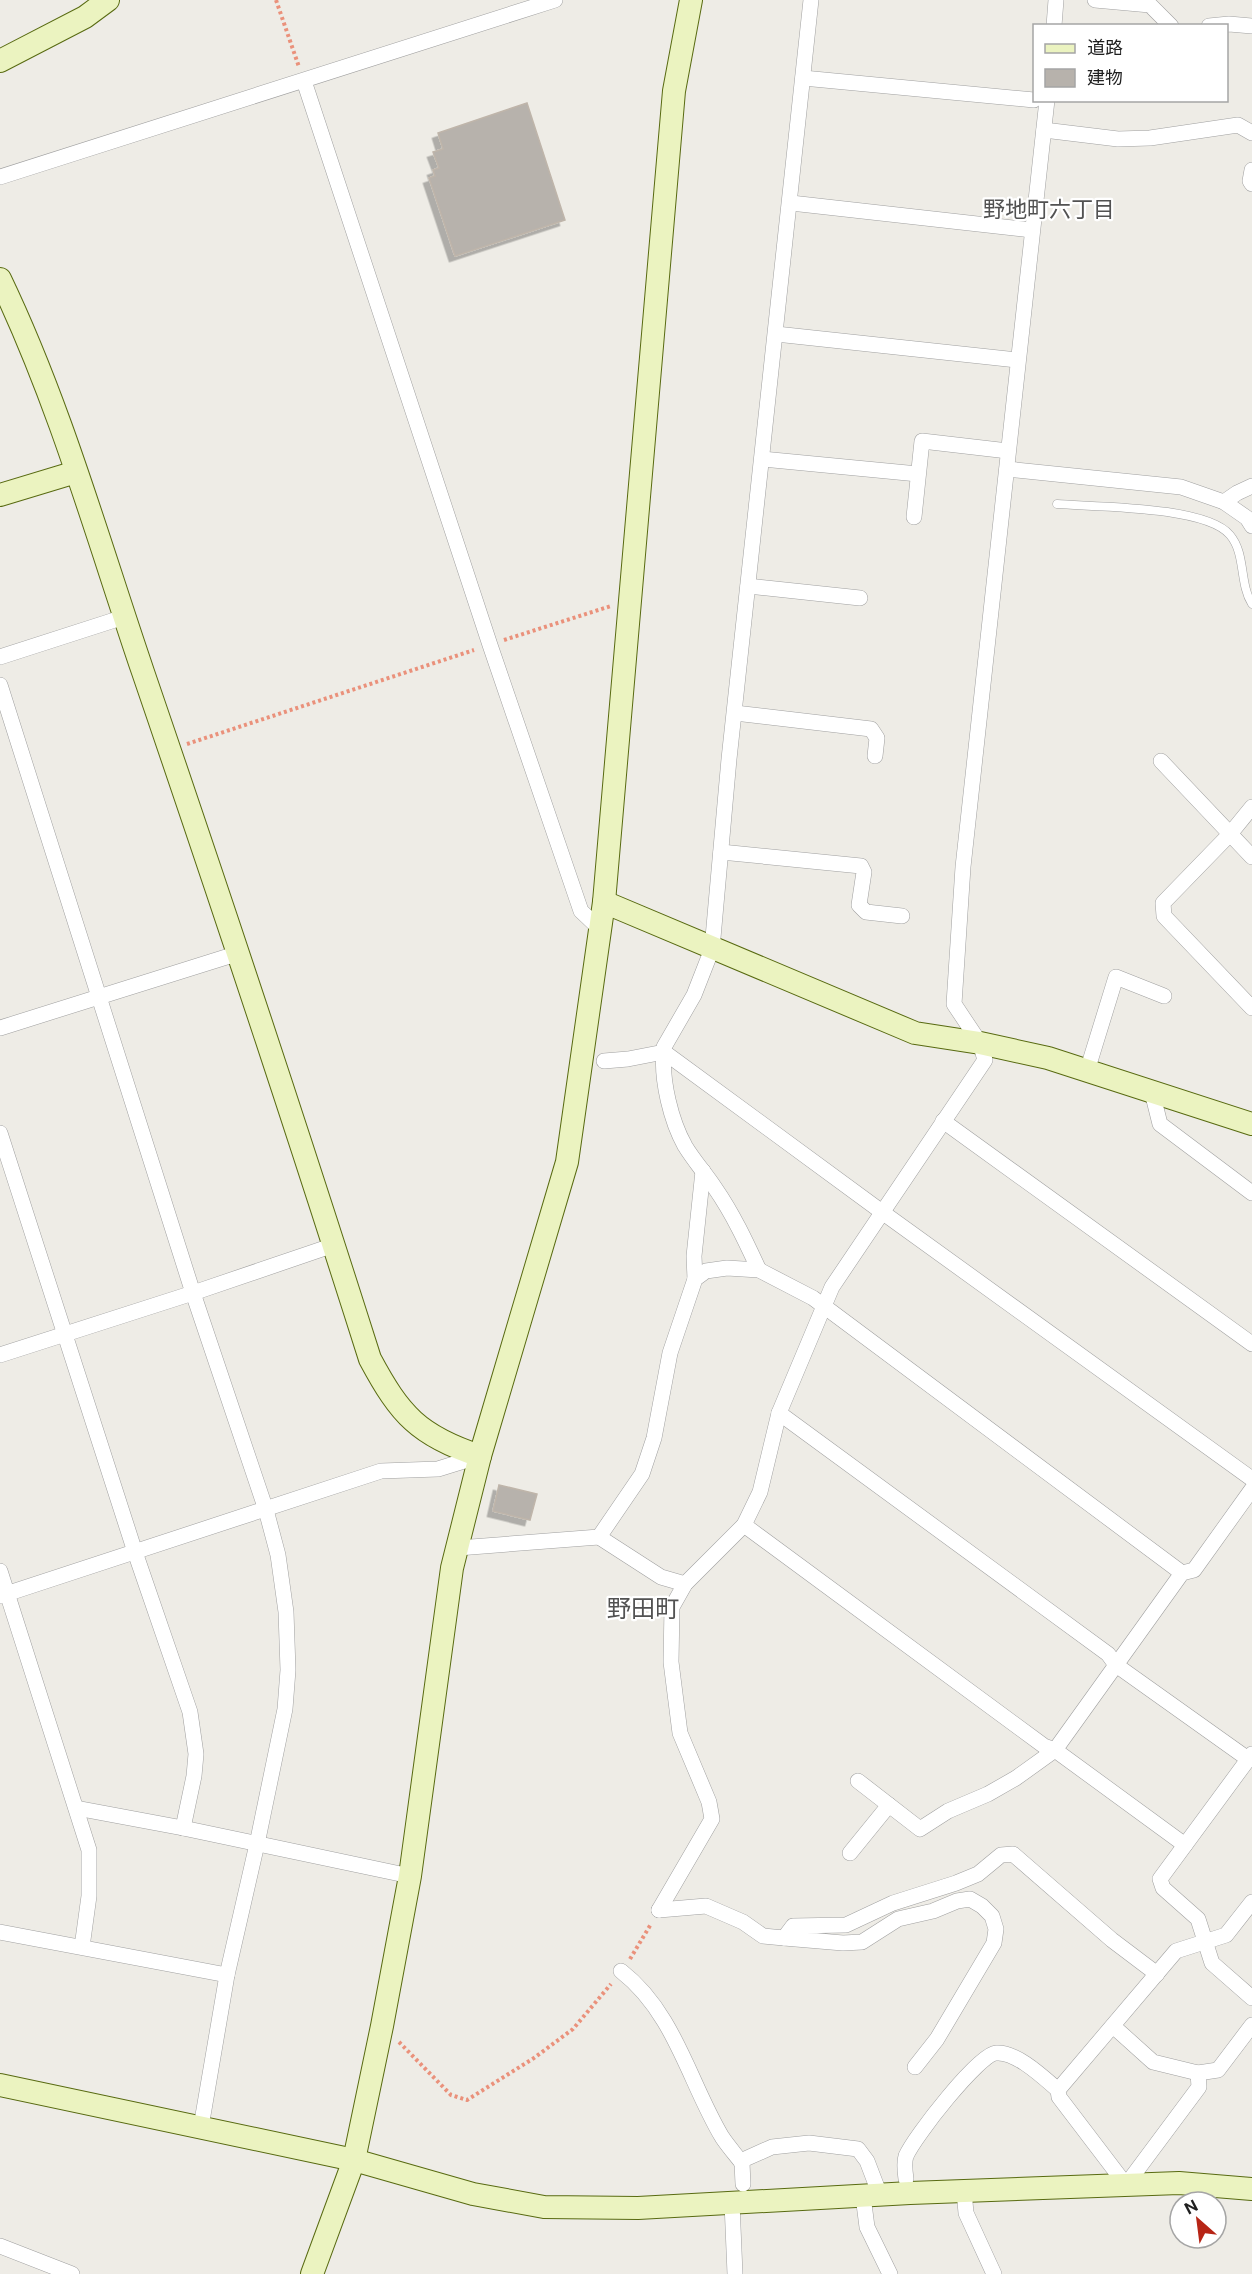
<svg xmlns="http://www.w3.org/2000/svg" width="1252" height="2274" font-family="'Public Sans','Noto Sans JP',sans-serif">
	<defs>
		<filter id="shadow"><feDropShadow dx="-5.5" dy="5.5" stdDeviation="0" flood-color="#0004"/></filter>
	</defs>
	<rect width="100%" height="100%" fill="#eeece6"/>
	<g fill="#b7b2ac" stroke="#bfb5aa" stroke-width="1.5" filter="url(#shadow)">
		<polygon points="527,103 565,220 455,256 429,178 435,176 433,170 439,168 433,152 443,149 438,133"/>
		<polygon points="499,1485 537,1494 530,1520 493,1511"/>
	</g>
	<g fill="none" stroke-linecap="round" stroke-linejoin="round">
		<defs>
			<path id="lane" d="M 1057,504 C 1096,507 1206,506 1230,535 C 1246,554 1239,583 1252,604"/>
			<g id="street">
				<polyline points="1095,0 1150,5 1171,26"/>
				<polyline points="1054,26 1056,0"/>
				<polyline points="1209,26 1229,24 1252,26"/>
				<polyline points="803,78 1034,100"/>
				<polyline points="304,81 490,645 581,911 600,929"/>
				<polyline points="1044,130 1118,139 1150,138 1238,125 1252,133"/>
				<polyline points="1252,170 1250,181 1252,184"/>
				<polyline points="0,177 555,0"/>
				<polyline points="791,203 1032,230"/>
				<polyline points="776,334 1017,360"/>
				<polyline points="762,459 918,474"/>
				<polyline points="1007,469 1181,487 1224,502 1247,518 1252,526"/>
				<polyline points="1224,502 1237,493 1252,486"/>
				<polyline points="914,517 922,441 1008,451"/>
				<polyline points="748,586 860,598"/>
				<polyline points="0,657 124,617"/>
				<polyline points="0,685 193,1293 266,1510 278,1555 286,1612 288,1670 285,1709 257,1844 227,1975 201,2127"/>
				<polyline points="735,713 871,729 877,738 875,756"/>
				<polyline points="1161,761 1252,857"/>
				<polyline points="1252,807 1230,834 1163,903 1164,916 1252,1008"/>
				<polyline points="721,852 861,866 864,872 859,905 866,912 902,916"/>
				<polyline points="0,1028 239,953"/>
				<polyline points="604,1061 628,1059 664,1052 664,1047 694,995 712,949 729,759 811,0"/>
				<polyline points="1087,1071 1116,977 1164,996"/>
				<polyline points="1152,1092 1160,1124 1252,1193"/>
				<polyline points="943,1121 1252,1344"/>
				<polyline points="0,1133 135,1552 190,1712 196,1754 194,1776 183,1828"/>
				<path d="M 759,1270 C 746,1242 733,1214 715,1188 C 706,1174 694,1161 685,1146 C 671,1121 661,1080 664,1052 L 882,1212 L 1252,1479"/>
				<polyline points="695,1279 694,1256 703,1171"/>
				<polyline points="0,1355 193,1293 334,1245"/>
				<polyline points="779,1413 1108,1654 1116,1665 1248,1759"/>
				<polyline points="744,1525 1044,1746 1055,1750 1182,1573 1194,1570 1252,1489"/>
				<polyline points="599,1537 661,1577 685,1584"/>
				<polyline points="458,1548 599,1537 642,1474 654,1438 670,1353 695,1279 706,1271 727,1268 759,1270 813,1298 1182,1573"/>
				<polyline points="0,1571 89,1850 89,1896 82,1947"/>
				<polyline points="0,1596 381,1471 438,1469 480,1456"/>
				<polyline points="1252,1754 1160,1879 1163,1888 1198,1919 1212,1963 1252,1998"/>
				<polyline points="858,1781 920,1829 948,1811 988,1794 1016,1778 1055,1750 1185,1845"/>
				<polyline points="76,1808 183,1828 410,1876"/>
				<polyline points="850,1853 889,1805"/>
				<polyline points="659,1910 712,1819 709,1802 680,1733 671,1662 672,1607 685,1584 744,1525 760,1492 779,1413 832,1287 985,1060 980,1043 954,1004 963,867 1047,100"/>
				<polyline points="659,1910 706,1906 743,1922 763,1936 784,1938"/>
				<polyline points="0,1932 227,1975"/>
				<path d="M 621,1971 C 675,2013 689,2082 722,2137 C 728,2146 735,2154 742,2163"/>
				<polyline points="1113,2026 1153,2062 1198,2073 1218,2070 1252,2025"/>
				<polyline points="915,2067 937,2039 994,1943 996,1929 992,1916 982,1906 970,1899 957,1901 933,1911 898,1919 862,1942 843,1943 784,1938 793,1926 846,1925 893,1903 956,1883 978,1874 1001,1855 1013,1854 1112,1940 1157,1974"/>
				<polyline points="1198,2073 1199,2087 1126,2185 1059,2097 1058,2090 1176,1951 1226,1935 1252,1902"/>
				<path d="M 906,2179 C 905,2172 904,2162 906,2156 C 914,2137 979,2054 996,2053 C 1016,2051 1044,2078 1058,2090"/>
				<polyline points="743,2184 742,2163 745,2159 772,2147 809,2143 858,2149 867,2161 880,2195"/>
				<polyline points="964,2191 966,2213 994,2274"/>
				<polyline points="863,2196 867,2227 890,2274"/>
				<polyline points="732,2203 735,2274"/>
				<polyline points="0,2246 72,2274"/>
			</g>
			<g id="secondary">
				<polyline points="0,61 85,17 108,0"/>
				<path d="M 0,279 C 60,404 98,540 143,672 C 221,900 297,1129 370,1359 C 400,1415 419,1436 480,1456"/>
				<polyline points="0,495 76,472"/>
				<polyline points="604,902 915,1033 980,1043 1048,1058 1252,1124"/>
				<polyline points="0,2085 354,2160 473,2194 544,2207 638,2208 910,2193 1179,2183 1252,2189"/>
				<polyline points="312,2274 354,2160 382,2026 410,1876 452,1568 480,1456 567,1162 604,902 674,91 691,0"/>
			</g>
		</defs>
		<use href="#lane" stroke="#a0a0a0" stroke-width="9"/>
		<use href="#street" stroke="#a0a0a0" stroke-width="16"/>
		<use href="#secondary" stroke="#586a11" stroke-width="24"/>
		<g stroke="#ea917b" stroke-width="4" stroke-dasharray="3 3" stroke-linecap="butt">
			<polyline points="276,0 299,67"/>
			<polyline points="504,640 611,606"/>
			<polyline points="187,744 474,650"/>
			<polyline points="630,1959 651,1924"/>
			<polyline points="399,2042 451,2095 467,2100 534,2058 573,2029 611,1984"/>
		</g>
		<use href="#lane" stroke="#fff" stroke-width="8"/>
		<use href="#street" stroke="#fff" stroke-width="15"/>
		<use href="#secondary" stroke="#ebf3c0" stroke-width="22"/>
	</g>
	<g text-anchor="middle" stroke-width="4.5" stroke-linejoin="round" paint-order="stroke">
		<g font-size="22" fill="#525252" stroke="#fff">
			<text x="1049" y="217">野地町六丁目</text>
		</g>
		<g font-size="24" fill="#525252" stroke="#fff">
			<text x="643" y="1617">野田町</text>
		</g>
	</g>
	<rect x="1033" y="24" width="195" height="78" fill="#ffffff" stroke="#a5a5a5" stroke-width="1.5"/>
	<rect x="1045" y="44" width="30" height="9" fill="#ebf3c0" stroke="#a5a5a5" stroke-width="1.5"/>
	<text x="1087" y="54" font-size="18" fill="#1f1f1f">道路</text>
	<rect x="1045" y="69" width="30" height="18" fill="#b7b2ac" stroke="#a5a5a5" stroke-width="1.5"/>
	<text x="1087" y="84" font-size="18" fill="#1f1f1f">建物</text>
	<g transform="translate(1198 2220) rotate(332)"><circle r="28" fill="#ffffff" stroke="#a5a5a5" stroke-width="1.5"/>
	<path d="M0-4.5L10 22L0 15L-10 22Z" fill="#b72516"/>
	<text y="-9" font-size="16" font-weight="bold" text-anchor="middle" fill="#1f1f1f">N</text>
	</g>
</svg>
